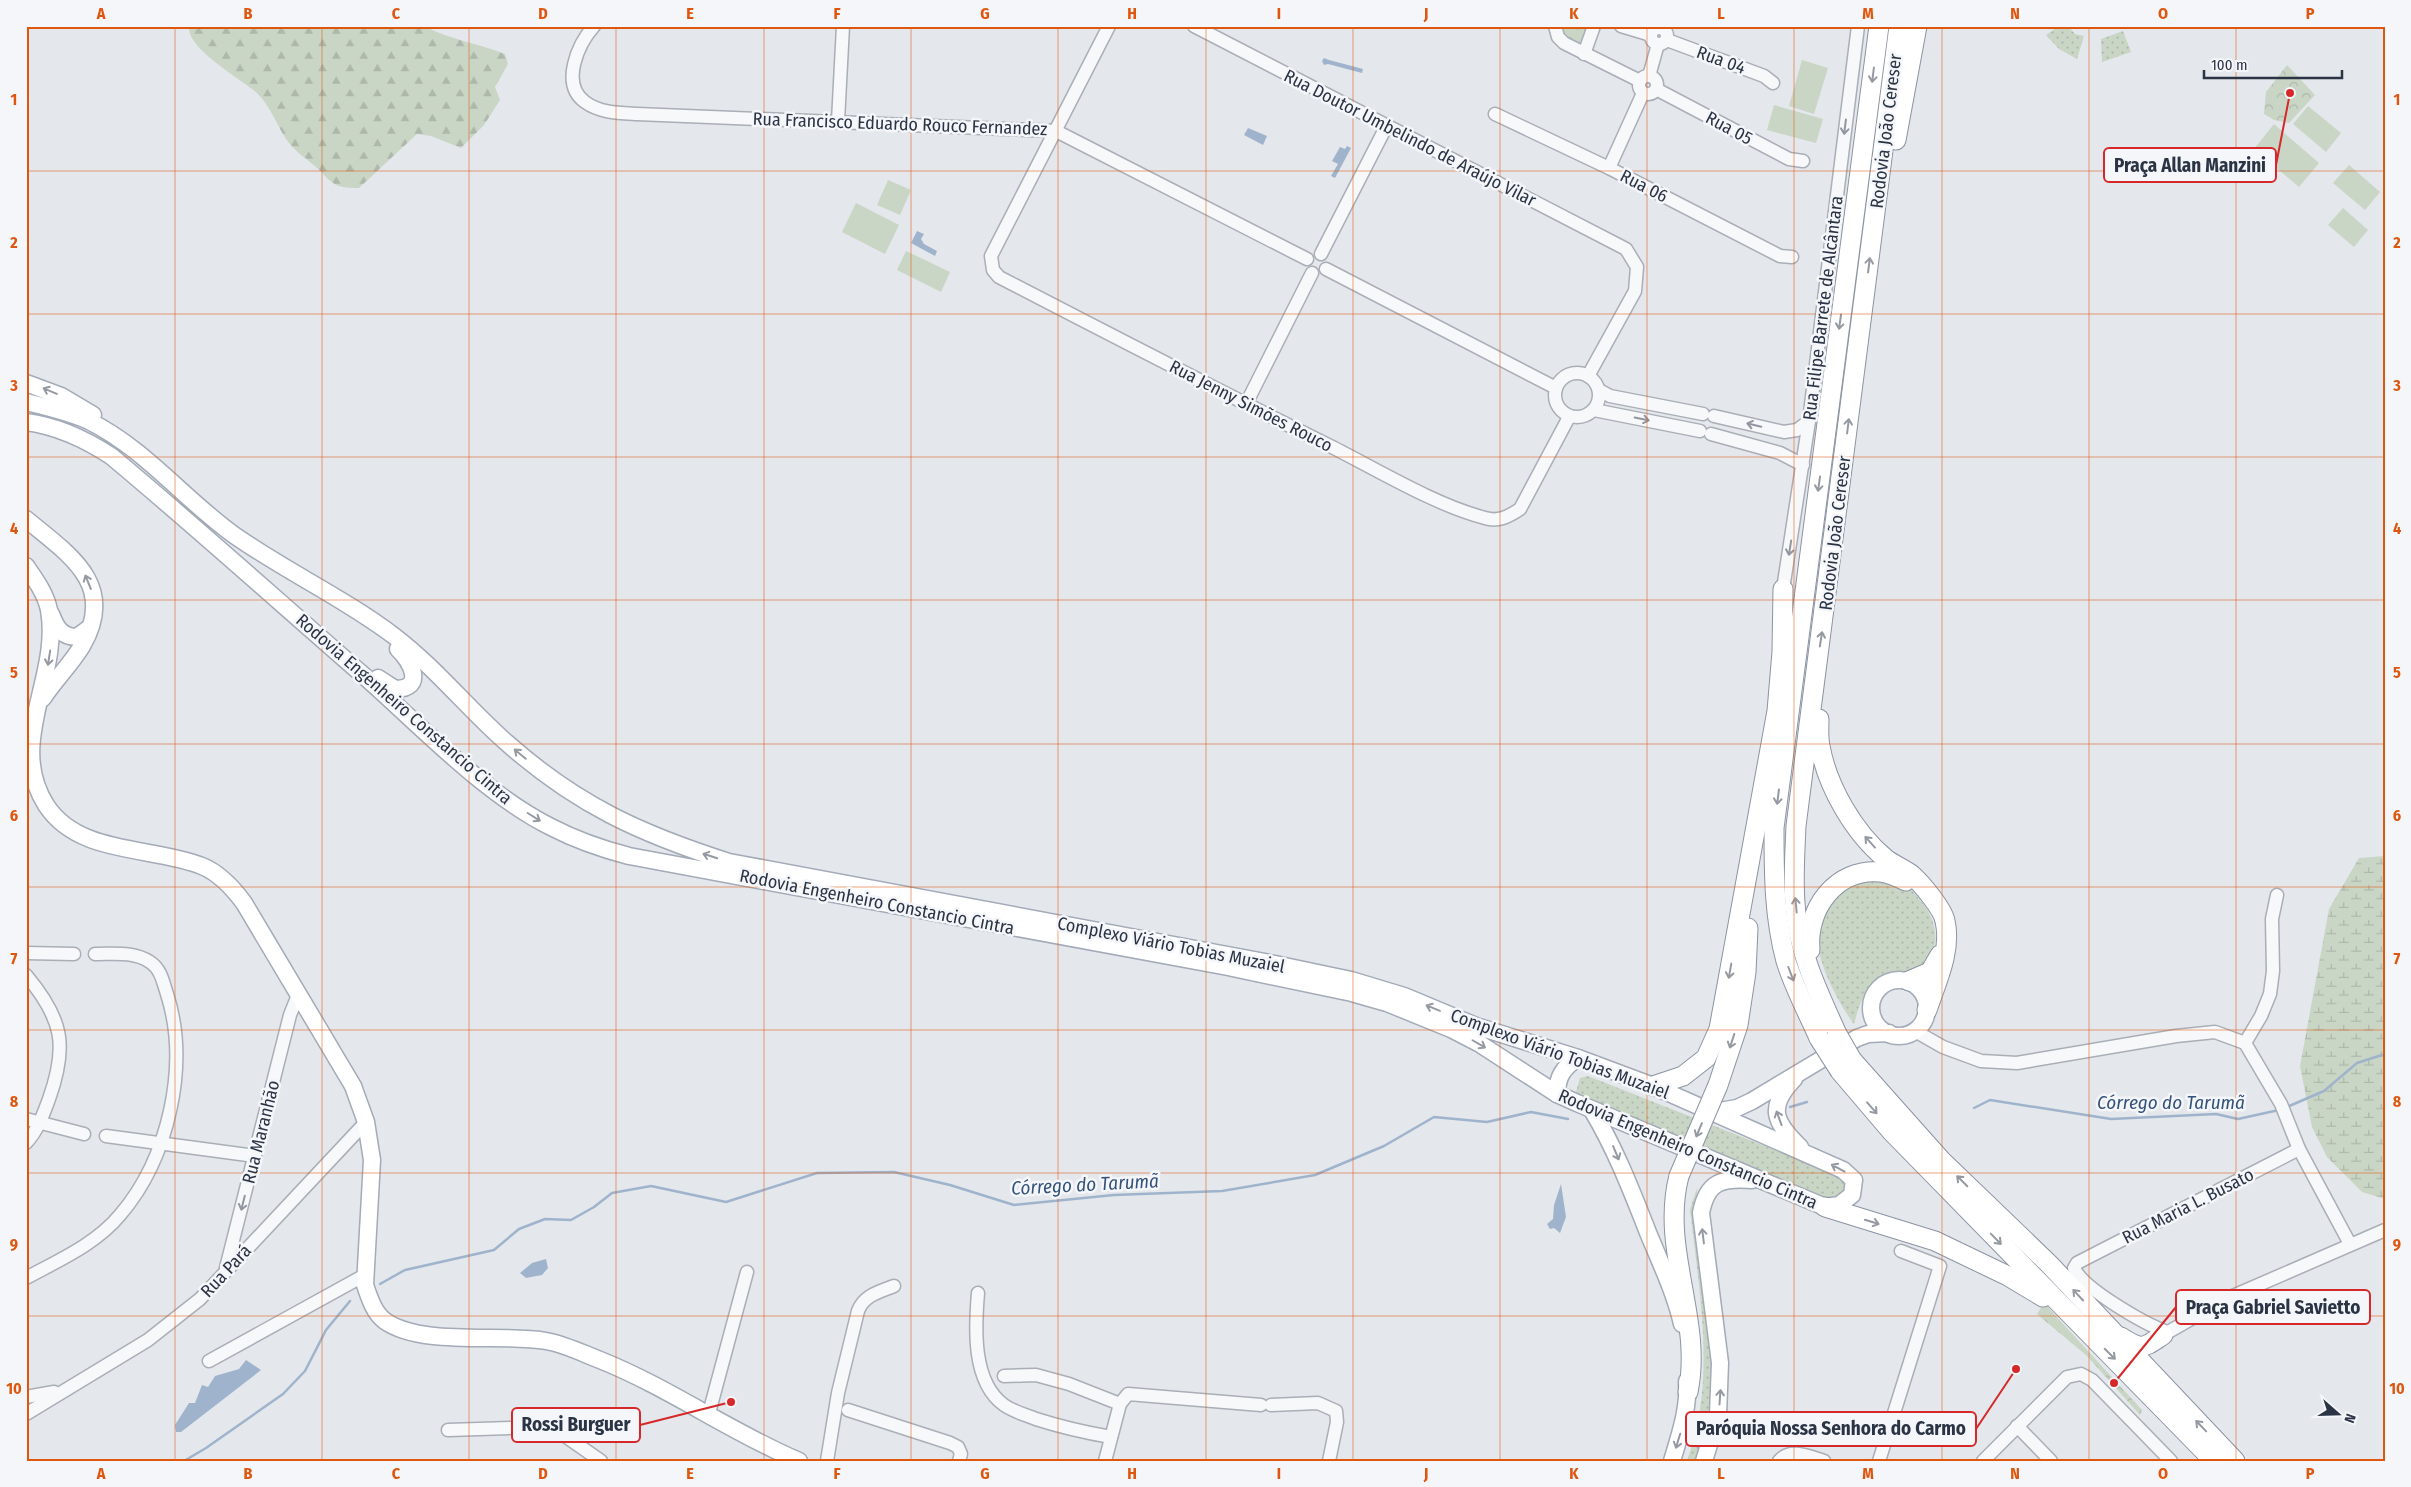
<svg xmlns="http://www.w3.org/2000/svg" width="2411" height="1487" font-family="'Fira Sans Condensed',sans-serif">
	<defs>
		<pattern id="grass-dots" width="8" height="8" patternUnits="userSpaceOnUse" patternTransform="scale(1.25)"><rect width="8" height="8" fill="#c9d6c5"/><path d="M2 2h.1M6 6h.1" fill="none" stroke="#adb8ab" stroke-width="1.8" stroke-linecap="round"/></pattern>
		<pattern id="forest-firs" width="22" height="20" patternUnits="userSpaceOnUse" patternTransform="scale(1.25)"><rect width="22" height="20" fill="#c9d6c5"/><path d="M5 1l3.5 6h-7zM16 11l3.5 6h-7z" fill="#adb8ab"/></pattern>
		<pattern id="wetland-marsh" width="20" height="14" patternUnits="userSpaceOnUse" patternTransform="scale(1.25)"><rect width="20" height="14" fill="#c9d6c5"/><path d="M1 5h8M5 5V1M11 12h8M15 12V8" fill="none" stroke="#adb8ab"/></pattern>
		<pattern id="park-crowns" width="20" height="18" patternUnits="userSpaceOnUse" patternTransform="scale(1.25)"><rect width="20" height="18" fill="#c9d6c5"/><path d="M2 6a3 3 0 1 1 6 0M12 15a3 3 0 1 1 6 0" fill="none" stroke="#adb8ab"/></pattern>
	</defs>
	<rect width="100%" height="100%" fill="#e4e7ec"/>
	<g fill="url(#grass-dots)">
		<polygon points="2059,26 2068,26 2075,34 2084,36 2077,59 2059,49 2046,35"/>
		<polygon points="2123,31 2131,52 2102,62 2101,39"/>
		<path d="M 1872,879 C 1882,881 1898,881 1906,886 C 1911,888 1916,895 1920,900 C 1939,922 1942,950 1920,972 C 1875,972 1866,980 1854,1024 C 1835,998 1802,938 1824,907 C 1827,903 1834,899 1839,895 C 1850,886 1857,882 1872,879 Z"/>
		<polygon points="1588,1076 1838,1175 1847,1183 1843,1197 1831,1200 1583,1099 1576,1092 1580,1078"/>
		<path d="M 1697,1188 C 1697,1263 1717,1335 1713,1409 C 1713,1426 1704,1445 1699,1461 L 1687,1461 C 1717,1380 1699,1292 1690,1209 Z"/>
	</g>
	<path fill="url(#forest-firs)" d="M 189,26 L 424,26 C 450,40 478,43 505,54 L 508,64 L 495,87 L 500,100 L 484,125 L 461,148 L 431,136 L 417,134 L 359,188 C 333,188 334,184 317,168 C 306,158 295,152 286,139 C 277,125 270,106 258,94 C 243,80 186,49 189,26 Z"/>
	<polygon fill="url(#wetland-marsh)" points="2385,856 2385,1199 2362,1192 2327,1157 2312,1127 2300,1066 2329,909 2359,858"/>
	<g fill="url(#park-crowns)">
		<polygon points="1560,26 1588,26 1579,47 1565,40"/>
		<polygon points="2287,65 2315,95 2289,123 2274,120 2264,114 2266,92"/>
		<polygon points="2044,1303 2142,1410 2140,1415 2087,1356 2037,1314"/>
	</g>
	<g fill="#c9d6c5">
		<polygon points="1802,60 1828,68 1814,114 1789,106"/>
		<polygon points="1774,105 1823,119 1816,143 1767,130"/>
		<polygon points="2308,106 2341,133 2326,152 2293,124"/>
		<polygon points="2274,124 2319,163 2299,187 2254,149"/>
		<polygon points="2349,165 2380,192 2365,210 2333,183"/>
		<polygon points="888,180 911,190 900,215 877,205"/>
		<polygon points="856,203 899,225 885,254 842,232"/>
		<polygon points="2343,208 2368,230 2354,247 2328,225"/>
		<polygon points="906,251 950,272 941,292 897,270"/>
	</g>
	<g fill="#9fb4cc">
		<polygon points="1324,58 1329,60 1363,69 1362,73 1328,64 1324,65 1322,61"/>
		<polygon points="1248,128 1267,136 1263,145 1244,135"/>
		<polygon points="1347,146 1351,148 1335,178 1331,176 1338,164 1332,161 1340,147 1345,149"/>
		<polygon points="917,231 924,234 921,239 924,244 937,251 935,256 911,243"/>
		<polygon points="1561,1184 1566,1217 1560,1233 1554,1228 1550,1229 1547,1224 1553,1219 1554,1205"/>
		<polygon points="546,1259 548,1268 542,1275 526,1278 520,1273 532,1263"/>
		<polygon points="246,1360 261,1370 181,1432 176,1432 175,1425 189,1403 195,1403 202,1385 208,1387 215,1376 239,1369"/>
	</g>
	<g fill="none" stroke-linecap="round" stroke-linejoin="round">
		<g stroke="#9fb4cc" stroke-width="2.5">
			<polyline points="1790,1107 1807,1102"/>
			<polyline points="2287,1107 2324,1091 2357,1063 2385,1054"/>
			<polyline points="1974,1108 1990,1100 2111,1119 2216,1114 2238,1119 2279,1110"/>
			<polyline points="380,1284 405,1270 494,1250 519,1229 545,1219 571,1220 594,1207 612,1193 651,1186 726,1202 817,1173 894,1172 950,1185 1014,1205 1114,1195 1222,1191 1315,1175 1384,1146 1434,1117 1487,1122 1531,1112 1568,1119"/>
			<polyline points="184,1461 206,1448 283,1394 305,1371 326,1330 350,1301"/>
		</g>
		<defs>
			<g id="minor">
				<path d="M 594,26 C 578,44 560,84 585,102 C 600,113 619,113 637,114 L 1056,131 L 1307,259"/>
				<path d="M 1109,26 L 991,256 L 993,270 L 999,277 C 1109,334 1219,391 1330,446 C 1376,469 1435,505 1485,518 C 1498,522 1508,517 1520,509 L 1569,417"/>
				<polyline points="1194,26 1626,249 1637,267 1635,291 1588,376"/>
				<polyline points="1555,26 1558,37 1564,43 1640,81"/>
				<polyline points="1621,26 1651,35"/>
				<circle cx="1659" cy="36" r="8"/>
				<polyline points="1667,40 1764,76 1773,83"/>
				<polyline points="1584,54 1594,26"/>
				<circle cx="1648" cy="85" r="9"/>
				<polyline points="1649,76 1658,44"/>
				<polyline points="1656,89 1789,159 1803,161"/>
				<polyline points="1495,114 1609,168 1780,256 1792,257"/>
				<polyline points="838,121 843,26"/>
				<polyline points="1609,168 1643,93"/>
				<polyline points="1321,254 1387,125"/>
				<polyline points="1326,269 1556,388"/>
				<circle cx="1577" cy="395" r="22"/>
				<polyline points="1599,390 1610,396 1703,414"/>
				<polyline points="1246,404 1312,273"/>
				<polyline points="1594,410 1700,431"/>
				<polyline points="1714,416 1784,432 1797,430 1809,421"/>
				<polyline points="1711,434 1780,453 1803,465"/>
				<polyline points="1783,589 1809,421 1858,26"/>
				<polyline points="26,953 74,954"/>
				<path d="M 26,975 C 63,1019 68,1046 49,1099 C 43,1115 38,1130 26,1143"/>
				<polyline points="1915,1031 1943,1047 1981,1061 2017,1063 2176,1036 2215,1032 2245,1043 2281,1104 2299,1149 2350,1244"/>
				<polyline points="2245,1043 2261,1016 2270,994 2273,971 2272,919 2277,895"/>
				<polyline points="26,1119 84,1134"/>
				<polyline points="106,1136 255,1156"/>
				<polyline points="226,1268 290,1015 298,995"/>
				<path d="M 26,1278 C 59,1260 96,1244 120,1215 C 168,1159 190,1066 167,994 C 163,982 161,969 150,962 C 134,951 113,954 95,954"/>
				<path d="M 978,1293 C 975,1328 972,1382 1004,1405 C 1014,1412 1026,1415 1036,1419 C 1064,1428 1082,1432 1111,1437"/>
				<path d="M 2167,1332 C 2145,1324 2083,1289 2074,1268 L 2077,1263 L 2299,1149"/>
				<polyline points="2163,1335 2226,1299 2385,1230"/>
				<polyline points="209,1361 365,1275"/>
				<polyline points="1004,1376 1036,1375 1069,1384 1120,1404"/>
				<polyline points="26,1397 54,1392"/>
				<polyline points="1271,1405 1318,1403 1336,1411 1337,1422 1329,1461"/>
				<polyline points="848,1410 950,1443 958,1447 961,1454 959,1461"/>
				<polyline points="709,1413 747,1272"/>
				<polyline points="26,1414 148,1340 200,1299 366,1122"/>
				<polyline points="2017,1426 2051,1461"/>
				<polyline points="448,1430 542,1427 558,1431 601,1461"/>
				<path d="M 827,1461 L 838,1393 L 858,1311 C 864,1295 879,1292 894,1286"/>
				<polyline points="1105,1461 1120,1404 1128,1394 1261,1405"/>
				<path d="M 1779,1461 C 1790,1447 1810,1457 1824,1461"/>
				<polyline points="1879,1461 1940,1266 1901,1251"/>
				<polyline points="1983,1461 2067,1377 2081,1374 2092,1380 2171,1461"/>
			</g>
			<g id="major">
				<polyline points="26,383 61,396 93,415"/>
				<path d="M 26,402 C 47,407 69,412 89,421 C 144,448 184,499 234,535 C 285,571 344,598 394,636 C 436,668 468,709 507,743 C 577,805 641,834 729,862 L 1275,964 L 1351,980 L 1404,996 L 1476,1026 L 1578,1058 L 1653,1086 L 1843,1170 L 1854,1180 L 1852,1195 L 1839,1205 L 1825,1207 L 1577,1103 L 1557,1094 L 1480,1044 L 1451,1029 L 1387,1003 L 1352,993 L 1228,967 L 629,856 C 602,849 576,840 551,827 C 483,793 420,725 363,675 C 279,602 196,527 111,456 C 85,439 57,426 26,422"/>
				<path d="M 26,519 C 68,554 118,584 82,646 C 71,664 55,680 43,698"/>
				<path d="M 26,566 C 35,579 46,594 49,610 C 61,677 6,742 46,805 C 79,856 153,846 202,866 C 219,873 233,888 244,903 L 353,1086 L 366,1122 L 372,1160 L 365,1285 C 369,1297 374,1313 385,1321 C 422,1347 502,1333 546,1341 C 564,1344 582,1353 600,1360 C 670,1388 730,1432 799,1461"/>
				<path d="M 51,614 C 56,627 61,637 77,637 L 88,629"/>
				<path d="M 378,678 L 395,689 C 426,689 411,661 398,649"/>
				<circle cx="1899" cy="1008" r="28"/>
				<path d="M 1794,1079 C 1767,1107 1774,1122 1800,1147"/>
				<path d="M 1557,1094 C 1557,1076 1564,1067 1578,1058"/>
				<path d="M 1592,1110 C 1616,1150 1632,1192 1649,1235 C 1661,1264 1675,1293 1682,1324"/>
				<polyline points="1714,1112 1737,1108 1752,1101 1857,1038 1868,1034 1889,1033"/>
				<path d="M 1672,1461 C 1680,1434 1689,1409 1687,1381"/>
				<path d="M 1704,1461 L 1718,1415 L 1720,1363 L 1701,1213 C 1707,1181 1722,1178 1752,1180"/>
			</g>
			<g id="highway">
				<polyline points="1896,140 1917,26"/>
				<path d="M 1819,719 C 1819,728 1818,737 1820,746 C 1827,786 1854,833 1886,859 C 1894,865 1904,869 1912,875 C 1921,883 1943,909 1945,921 C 1952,950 1936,983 1927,1010"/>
				<path d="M 1810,950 C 1806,909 1836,868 1880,872 C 1889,873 1898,877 1906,881"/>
				<polyline points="1909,981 1930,972 1940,955"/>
				<path d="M 1837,1034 C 1818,992 1797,949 1795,903 C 1793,877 1795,851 1796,826 L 1899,26"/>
				<path d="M 1819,1038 C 1808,1013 1794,987 1786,961 C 1774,917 1774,873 1774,828 L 1879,26"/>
				<polyline points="1852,1060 1941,1160 2049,1264 2235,1461"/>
				<polyline points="1840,1071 1892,1132 2214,1461"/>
				<polyline points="1718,1085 1738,1025 1746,972 1748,928"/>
				<polyline points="1653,1086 1683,1076 1706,1058 1719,1029 1777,711 1782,652 1783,589"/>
				<path d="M 1679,1176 C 1660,1249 1703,1320 1688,1392"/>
				<polyline points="1825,1207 1935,1241 2008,1276 2043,1297"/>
				<path d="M 2121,1337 C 2143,1351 2143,1348 2163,1335"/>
			</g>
		</defs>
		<use href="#minor" stroke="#a9aeb7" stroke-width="15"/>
		<use href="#major" stroke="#a3abb8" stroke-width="19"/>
		<use href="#highway" stroke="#8b94a3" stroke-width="21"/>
		<use href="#minor" stroke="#f7f8fa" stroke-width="12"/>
		<use href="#major" stroke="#fff" stroke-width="16"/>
		<use href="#highway" stroke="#fff" stroke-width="19"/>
		<defs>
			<g id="highway-bridge">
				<polyline points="1837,1034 1852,1060"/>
				<polyline points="1819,1038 1840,1071"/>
				<polyline points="1679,1176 1718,1085"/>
			</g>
		</defs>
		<use href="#highway-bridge" stroke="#8b94a3" stroke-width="21" stroke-linecap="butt"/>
		<use href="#highway-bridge" stroke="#fff" stroke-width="19"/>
	</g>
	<defs><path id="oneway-shaft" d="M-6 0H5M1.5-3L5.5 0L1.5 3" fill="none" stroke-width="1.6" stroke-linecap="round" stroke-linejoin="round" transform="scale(1.25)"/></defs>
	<g stroke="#959aa2">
		<use href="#oneway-shaft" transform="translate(1873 75) rotate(97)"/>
		<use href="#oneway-shaft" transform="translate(1869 265) rotate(-83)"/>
		<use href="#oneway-shaft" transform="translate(1840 322) rotate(98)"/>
		<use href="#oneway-shaft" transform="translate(50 391) rotate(-157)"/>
		<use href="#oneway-shaft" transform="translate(1848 426) rotate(-83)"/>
		<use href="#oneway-shaft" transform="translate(1819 484) rotate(98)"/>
		<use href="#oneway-shaft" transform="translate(88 582) rotate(-112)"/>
		<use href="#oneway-shaft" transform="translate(1821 639) rotate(-81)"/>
		<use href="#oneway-shaft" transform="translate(49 658) rotate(99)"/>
		<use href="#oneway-shaft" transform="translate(520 754) rotate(-140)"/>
		<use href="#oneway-shaft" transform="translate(1778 797) rotate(97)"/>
		<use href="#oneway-shaft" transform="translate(534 817) rotate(32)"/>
		<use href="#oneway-shaft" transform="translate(1870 842) rotate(-132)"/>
		<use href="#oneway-shaft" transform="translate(710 856) rotate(-162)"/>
		<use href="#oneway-shaft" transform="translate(1796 905) rotate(-95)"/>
		<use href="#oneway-shaft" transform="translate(1730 971) rotate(100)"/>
		<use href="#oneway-shaft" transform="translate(1791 974) rotate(69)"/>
		<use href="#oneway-shaft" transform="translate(1433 1008) rotate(-158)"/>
		<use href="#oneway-shaft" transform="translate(1732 1041) rotate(108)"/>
		<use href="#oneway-shaft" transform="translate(1479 1044) rotate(30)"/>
		<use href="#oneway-shaft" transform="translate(1872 1108) rotate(49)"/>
		<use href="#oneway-shaft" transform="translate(1779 1118) rotate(-110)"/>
		<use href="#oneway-shaft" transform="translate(1699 1130) rotate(113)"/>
		<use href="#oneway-shaft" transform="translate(1616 1153) rotate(67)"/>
		<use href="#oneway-shaft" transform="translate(1838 1168) rotate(-152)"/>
		<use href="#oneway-shaft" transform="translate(1962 1181) rotate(-135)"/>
		<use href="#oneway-shaft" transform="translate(1872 1222) rotate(17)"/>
		<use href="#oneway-shaft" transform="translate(1703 1236) rotate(-97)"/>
		<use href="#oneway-shaft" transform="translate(1996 1239) rotate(46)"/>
		<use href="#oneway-shaft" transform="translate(2078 1295) rotate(-133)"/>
		<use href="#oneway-shaft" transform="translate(2110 1354) rotate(45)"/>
		<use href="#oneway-shaft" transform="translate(1720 1397) rotate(-86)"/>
		<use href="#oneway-shaft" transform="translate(2201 1426) rotate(-134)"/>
		<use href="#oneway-shaft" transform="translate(1678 1441) rotate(107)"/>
	</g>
	<g stroke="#9196a0">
		<use href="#oneway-shaft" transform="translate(1845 127) rotate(97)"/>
		<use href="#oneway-shaft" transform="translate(1642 419) rotate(11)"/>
		<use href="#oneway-shaft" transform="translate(1754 425) rotate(-167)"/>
		<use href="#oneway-shaft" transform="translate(1790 548) rotate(99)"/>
		<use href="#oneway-shaft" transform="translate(243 1203) rotate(104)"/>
	</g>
	<path fill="none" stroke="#df570f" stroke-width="1" stroke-opacity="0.55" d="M 175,26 L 175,1461M 322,26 L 322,1461M 469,26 L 469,1461M 616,26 L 616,1461M 764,26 L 764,1461M 911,26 L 911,1461M 1058,26 L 1058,1461M 1206,26 L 1206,1461M 1353,26 L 1353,1461M 1500,26 L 1500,1461M 1647,26 L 1647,1461M 1794,26 L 1794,1461M 1942,26 L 1942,1461M 2089,26 L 2089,1461M 2236,26 L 2236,1461M 26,171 L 2385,171M 26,314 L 2385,314M 26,457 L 2385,457M 26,600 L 2385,600M 26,744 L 2385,744M 26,887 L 2385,887M 26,1030 L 2385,1030M 26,1173 L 2385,1173M 26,1316 L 2385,1316"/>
	<g text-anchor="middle" stroke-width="5" stroke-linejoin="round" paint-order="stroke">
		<g font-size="18" fill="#2b3445" stroke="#f4f6f9">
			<text transform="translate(1721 60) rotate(20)" y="6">Rua 04</text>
			<text transform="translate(900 124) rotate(2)" y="6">Rua Francisco Eduardo Rouco Fernandez</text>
			<text transform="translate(1729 128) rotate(28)" y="6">Rua 05</text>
			<text transform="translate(1886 131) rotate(-83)" y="6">Rodovia João Cereser</text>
			<text transform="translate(1410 138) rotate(27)" y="6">Rua Doutor Umbelindo de Araújo Vilar</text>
			<text transform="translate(1644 186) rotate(27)" y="6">Rua 06</text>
			<text transform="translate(1823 308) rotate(-83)" y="6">Rua Filipe Barrete de Alcântara</text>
			<text transform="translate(1251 406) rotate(27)" y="6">Rua Jenny Simões Rouco</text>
			<text transform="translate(1835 533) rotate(-83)" y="6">Rodovia João Cereser</text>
			<text transform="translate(404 709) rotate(41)" y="6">Rodovia Engenheiro Constancio Cintra</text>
			<text transform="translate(877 902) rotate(11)" y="6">Rodovia Engenheiro Constancio Cintra</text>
			<text transform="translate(1171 945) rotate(11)" y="6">Complexo Viário Tobias Muzaiel</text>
			<text transform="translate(1560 1054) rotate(20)" y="6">Complexo Viário Tobias Muzaiel</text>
			<text transform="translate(261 1132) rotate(-76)" y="6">Rua Maranhão</text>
			<text transform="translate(1688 1149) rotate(23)" y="6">Rodovia Engenheiro Constancio Cintra</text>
			<text transform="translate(2188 1206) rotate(-27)" y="6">Rua Maria L. Busato</text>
			<text transform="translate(226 1271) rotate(-47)" y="6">Rua Pará</text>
		</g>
		<g font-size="19" font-style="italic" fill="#34527a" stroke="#f4f6f9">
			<text x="2171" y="1109">Córrego do Tarumã</text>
			<text transform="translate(1085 1184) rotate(-3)" y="7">Córrego do Tarumã</text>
		</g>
	</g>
	<path fill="none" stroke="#d62828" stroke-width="2" d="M2290 93L2276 165M2114 1383L2176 1307M731 1402L640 1425M2016 1369L1976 1429"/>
	<g fill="#d62828" stroke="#f4f6f9" stroke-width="2">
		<circle cx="2290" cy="93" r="5"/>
		<circle cx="2114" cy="1383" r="5"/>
		<circle cx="731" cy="1402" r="5"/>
		<circle cx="2016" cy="1369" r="5"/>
	</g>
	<g fill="#f4f6f9" stroke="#d62828" stroke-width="2">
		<rect x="2104" y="148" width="172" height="34" rx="5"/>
		<rect x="2176" y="1290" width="194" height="34" rx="5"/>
		<rect x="512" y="1408" width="128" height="34" rx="5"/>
		<rect x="1686" y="1412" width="290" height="34" rx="5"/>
	</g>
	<g font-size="19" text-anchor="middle" font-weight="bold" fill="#2b3445">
		<text x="2190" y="172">Praça Allan Manzini</text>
		<text x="2273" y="1314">Praça Gabriel Savietto</text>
		<text x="576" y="1431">Rossi Burguer</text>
		<text x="1831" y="1435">Paróquia Nossa Senhora do Carmo</text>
	</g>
	<rect width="2411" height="1487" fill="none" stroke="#f4f6f9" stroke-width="55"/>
	<g transform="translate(2338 1414) rotate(110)" stroke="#f4f6f9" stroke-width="4" paint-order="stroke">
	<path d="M0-4L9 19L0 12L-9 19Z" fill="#2b3445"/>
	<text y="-8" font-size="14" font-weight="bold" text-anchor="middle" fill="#2b3445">N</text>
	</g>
	<path d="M2204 70v8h138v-8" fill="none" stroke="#2b3445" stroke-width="2.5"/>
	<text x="2211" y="70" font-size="15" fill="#2b3445" stroke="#f4f6f9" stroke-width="4" paint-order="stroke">100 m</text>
	<rect x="28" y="28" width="2356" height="1432" fill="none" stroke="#df570f" stroke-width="2"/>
	<g font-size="16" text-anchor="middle" font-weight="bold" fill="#df570f">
		<text x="101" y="19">A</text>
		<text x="248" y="19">B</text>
		<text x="396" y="19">C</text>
		<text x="543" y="19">D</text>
		<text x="690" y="19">E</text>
		<text x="837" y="19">F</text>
		<text x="985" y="19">G</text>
		<text x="1132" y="19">H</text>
		<text x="1279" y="19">I</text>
		<text x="1426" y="19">J</text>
		<text x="1574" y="19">K</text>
		<text x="1721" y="19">L</text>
		<text x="1868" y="19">M</text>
		<text x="2015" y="19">N</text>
		<text x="2163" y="19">O</text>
		<text x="2310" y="19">P</text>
		<text x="14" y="105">1</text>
		<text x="2397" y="105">1</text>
		<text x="14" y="248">2</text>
		<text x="2397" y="248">2</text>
		<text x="14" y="391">3</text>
		<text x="2397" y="391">3</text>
		<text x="14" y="534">4</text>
		<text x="2397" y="534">4</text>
		<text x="14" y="678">5</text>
		<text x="2397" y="678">5</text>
		<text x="14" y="821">6</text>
		<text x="2397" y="821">6</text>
		<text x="14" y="964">7</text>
		<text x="2397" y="964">7</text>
		<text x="14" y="1107">8</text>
		<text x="2397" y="1107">8</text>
		<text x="14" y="1250">9</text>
		<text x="2397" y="1250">9</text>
		<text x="14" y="1394">10</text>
		<text x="2397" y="1394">10</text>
		<text x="101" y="1479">A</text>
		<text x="248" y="1479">B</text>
		<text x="396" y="1479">C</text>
		<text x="543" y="1479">D</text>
		<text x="690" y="1479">E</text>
		<text x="837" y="1479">F</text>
		<text x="985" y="1479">G</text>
		<text x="1132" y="1479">H</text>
		<text x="1279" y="1479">I</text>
		<text x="1426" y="1479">J</text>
		<text x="1574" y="1479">K</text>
		<text x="1721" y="1479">L</text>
		<text x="1868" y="1479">M</text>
		<text x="2015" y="1479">N</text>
		<text x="2163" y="1479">O</text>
		<text x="2310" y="1479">P</text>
	</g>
</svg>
